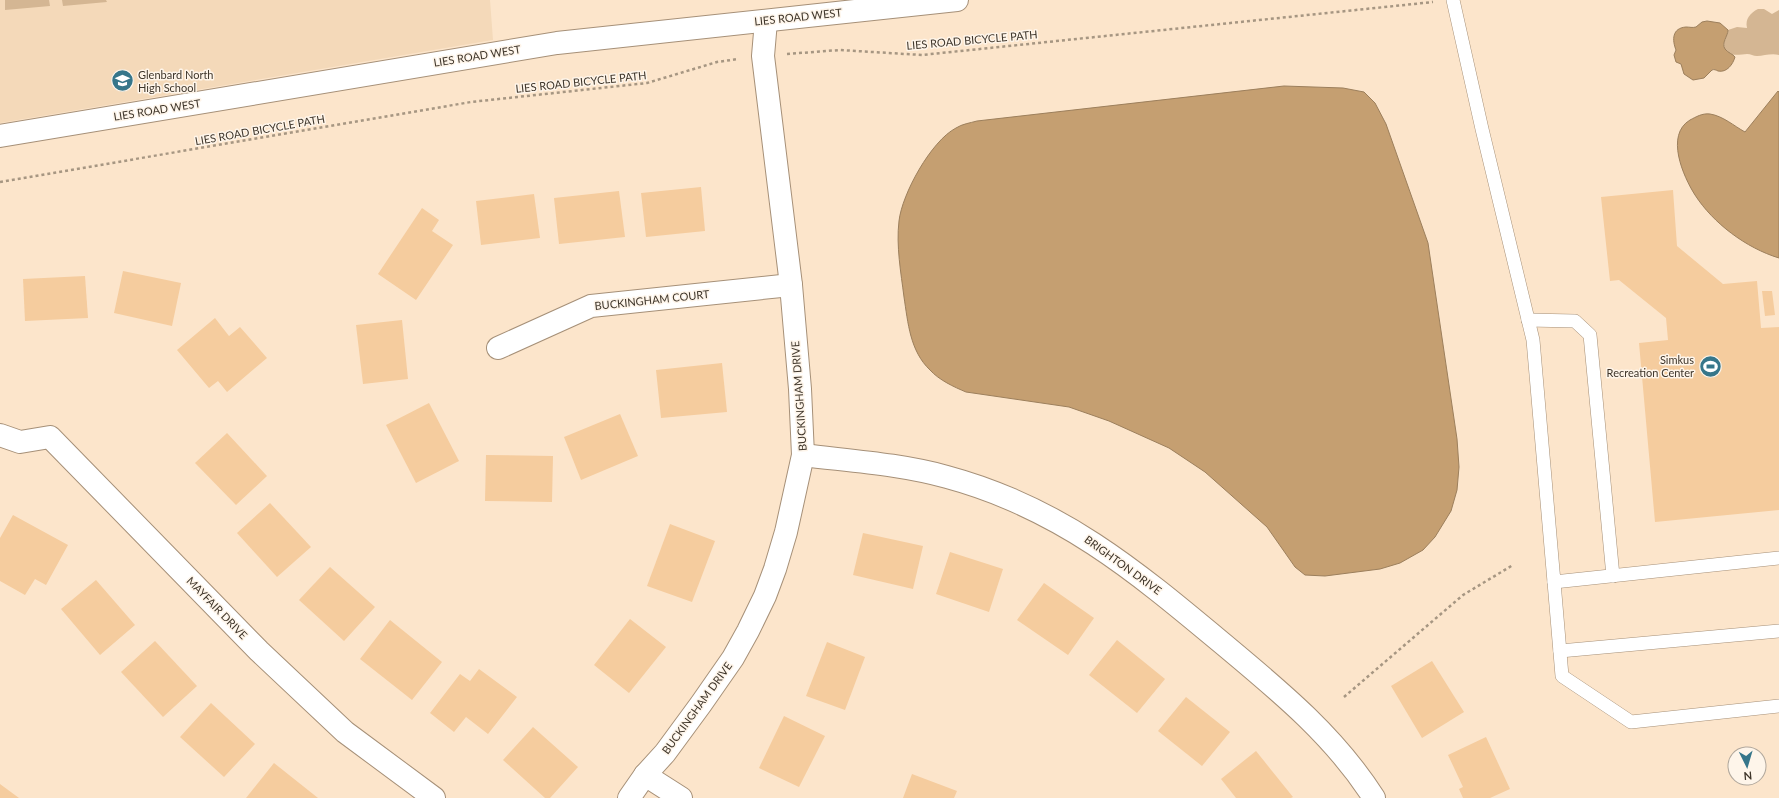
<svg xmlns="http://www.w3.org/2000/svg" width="1779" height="798" font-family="Lato,sans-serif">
	<rect width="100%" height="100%" fill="#fce5cb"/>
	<polygon fill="#f4d9b9" points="0,0 490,0 493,40 0,123"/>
	<g fill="#d4b693">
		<polygon points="5,0 49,0 50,6 5,10"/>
		<polygon points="62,0 106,0 107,2 63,6"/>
		<path d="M 1758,9 L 1764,9 L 1772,14 L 1779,10 L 1779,55 C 1771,53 1764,56 1757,56 C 1753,56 1751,54 1747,54 C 1741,54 1724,59 1724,45 C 1724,40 1728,35 1728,30 L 1737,27 L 1747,28 C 1745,19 1750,13 1758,9 Z"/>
	</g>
	<g fill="#c59f71" stroke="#9c7f5c">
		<path d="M 1707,21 L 1720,23 L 1728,30 C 1728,36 1721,43 1725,49 C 1728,53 1733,54 1735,57 C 1733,64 1727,73 1718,71 C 1716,70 1714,69 1712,70 L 1704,78 L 1693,80 L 1684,74 L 1681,64 L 1676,62 L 1674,55 L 1676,50 C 1672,40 1672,28 1686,27 C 1690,27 1692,28 1696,27 L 1702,22 Z"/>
		<path d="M 1284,86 L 1343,88 L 1364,92 L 1375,103 L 1386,124 L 1428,243 L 1457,439 L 1459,467 L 1457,490 L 1451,511 L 1435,537 L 1423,550 L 1400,563 L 1380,569 L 1325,576 L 1305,575 L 1295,567 L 1267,527 L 1205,472 L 1169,448 L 1109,421 L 1069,407 L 966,392 C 954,387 939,380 930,370 C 910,351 908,323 904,297 C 901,273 896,246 899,221 C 902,194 931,141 956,128 C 962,124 970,123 977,121 Z"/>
		<path d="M 1778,91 L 1779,92 L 1779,258 C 1746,248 1713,223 1695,195 C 1683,176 1665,135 1690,120 C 1696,117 1702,113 1710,114 C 1723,116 1734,126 1745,132 Z"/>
	</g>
	<g fill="#f5cc9e">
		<polygon points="701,187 705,231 646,237 641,193"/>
		<polygon points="1673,190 1677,246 1723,284 1757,281 1761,328 1779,327 1779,510 1655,522 1639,343 1668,340 1666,318 1619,280 1610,281 1601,197"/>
		<polygon points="619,191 625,237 559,244 554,198"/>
		<polygon points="534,194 540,238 481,245 476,201"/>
		<polygon points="422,208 439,220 432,231 453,245 416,300 378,274"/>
		<polygon points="123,271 181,283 172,326 114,313"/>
		<polygon points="85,276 88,318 25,321 23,279"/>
		<polygon points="1762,291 1772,291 1775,315 1765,316"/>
		<polygon points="215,318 229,336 240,327 267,358 227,392 218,381 209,388 177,350"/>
		<polygon points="402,320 408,379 363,384 356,325"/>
		<polygon points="722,363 727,412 661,418 656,370"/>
		<polygon points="429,403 459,461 416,483 386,425"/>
		<polygon points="620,414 638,456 581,480 564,437"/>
		<polygon points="227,433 267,476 236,505 195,463"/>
		<polygon points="486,455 553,456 552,502 485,501"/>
		<polygon points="270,503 311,547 277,577 237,533"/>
		<polygon points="13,515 68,545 46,585 35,579 25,595 0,581 0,538"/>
		<polygon points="670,524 715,541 692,602 647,586"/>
		<polygon points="863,533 923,546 913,589 853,575"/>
		<polygon points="950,552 1003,569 989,612 936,594"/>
		<polygon points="330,567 375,607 344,641 299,600"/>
		<polygon points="96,580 135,625 100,655 61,609"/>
		<polygon points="1044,583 1094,618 1068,655 1017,620"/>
		<polygon points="630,619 666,647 629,693 594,665"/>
		<polygon points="390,620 442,662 412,700 360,659"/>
		<polygon points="1117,640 1165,679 1137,713 1089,675"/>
		<polygon points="155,641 197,686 163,717 121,672"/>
		<polygon points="827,642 865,657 845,710 806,696"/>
		<polygon points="1432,661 1464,712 1422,738 1391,686"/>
		<polygon points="479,669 517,697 488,734 466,717 454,732 430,713 460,674 470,681"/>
		<polygon points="1186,697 1230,732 1202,766 1158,731"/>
		<polygon points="211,703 255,744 224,777 180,737"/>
		<polygon points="784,716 825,736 799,787 759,768"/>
		<polygon points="533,727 578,767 550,798 545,798 503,760"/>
		<polygon points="1486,737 1510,789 1490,798 1463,798 1459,789 1463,787 1448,755"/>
		<polygon points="1256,751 1293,797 1291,798 1236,798 1221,779"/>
		<polygon points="274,763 318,798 246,798"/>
		<polygon points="912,774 957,791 954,798 903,798"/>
		<polygon points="0,784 19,798 0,798"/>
	</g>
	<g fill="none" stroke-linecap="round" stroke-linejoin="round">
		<defs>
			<g id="lane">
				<polyline points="1453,0 1482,129 1533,340 1554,582 1779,558"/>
				<polyline points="1528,320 1575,321 1590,335 1613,576"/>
				<polyline points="1554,582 1562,676 1631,722 1779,706"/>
				<polyline points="1560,651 1779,631"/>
			</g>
			<g id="street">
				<polyline points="498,348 591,306 791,285"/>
				<polyline points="0,435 20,442 50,437 259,651 345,732 434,798"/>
				<path d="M 803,455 C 851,461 900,464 947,477 C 1062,508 1138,573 1228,648 C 1282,693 1336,738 1374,798"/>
				<polyline points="645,775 681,798"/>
				<polyline points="629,798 645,775 665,753 701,704 733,658 748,631 765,596 775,569 786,532 803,455 800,389 791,285 763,56 766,21"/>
			</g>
			<polyline id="secondary" points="0,136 557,43 957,0"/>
		</defs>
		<use href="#lane" stroke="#a69078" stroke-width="14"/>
		<use href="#street" stroke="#a69078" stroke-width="24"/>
		<use href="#secondary" stroke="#a69078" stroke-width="24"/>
		<g stroke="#a69682" stroke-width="2.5" stroke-dasharray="3 3" stroke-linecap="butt">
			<polyline points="787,54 840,50 922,55 1433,2"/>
			<polyline points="0,182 471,102 647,83 717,62 738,59"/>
			<polyline points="1344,697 1463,595 1513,565"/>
		</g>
		<use href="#lane" stroke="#fff" stroke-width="13"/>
		<use href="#street" stroke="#fff" stroke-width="22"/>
		<use href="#secondary" stroke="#fff" stroke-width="22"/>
	</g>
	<defs>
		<symbol id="school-disc" viewBox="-11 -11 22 22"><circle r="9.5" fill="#36768a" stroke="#fef5ea"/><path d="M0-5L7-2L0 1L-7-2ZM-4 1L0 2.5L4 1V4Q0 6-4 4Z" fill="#fff"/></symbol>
		<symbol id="stadium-disc" viewBox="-11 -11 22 22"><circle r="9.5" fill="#36768a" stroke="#fef5ea"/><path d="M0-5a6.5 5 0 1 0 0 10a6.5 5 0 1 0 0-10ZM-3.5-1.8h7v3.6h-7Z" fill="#fff"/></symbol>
	</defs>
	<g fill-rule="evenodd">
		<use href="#school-disc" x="110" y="68" width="25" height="25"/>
		<use href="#stadium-disc" x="1698" y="354" width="25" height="25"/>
	</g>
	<g text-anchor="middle" stroke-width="3" stroke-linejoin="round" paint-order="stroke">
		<g font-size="11" fill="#3e352a" stroke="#fef5ea">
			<text transform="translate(798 17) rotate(-6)" y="4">LIES ROAD WEST</text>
			<text transform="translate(972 40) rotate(-5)" y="4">LIES ROAD BICYCLE PATH</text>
			<text transform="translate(477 56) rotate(-9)" y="4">LIES ROAD WEST</text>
			<text transform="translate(581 82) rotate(-6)" y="4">LIES ROAD BICYCLE PATH</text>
			<text transform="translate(157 110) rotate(-9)" y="4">LIES ROAD WEST</text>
			<text transform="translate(260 130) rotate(-10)" y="4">LIES ROAD BICYCLE PATH</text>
			<text transform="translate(652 300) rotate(-6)" y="4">BUCKINGHAM COURT</text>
			<text transform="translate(799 396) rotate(-94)" y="4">BUCKINGHAM DRIVE</text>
			<text transform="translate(1123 565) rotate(36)" y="4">BRIGHTON DRIVE</text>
			<text transform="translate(217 608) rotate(46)" y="4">MAYFAIR DRIVE</text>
			<text transform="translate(697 708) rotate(-54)" y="4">BUCKINGHAM DRIVE</text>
		</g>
		<g font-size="11" fill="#3e352a" stroke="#fef5ea" text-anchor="start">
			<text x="138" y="79">Glenbard North<tspan x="138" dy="13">High School</tspan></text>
			<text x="1694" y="364" text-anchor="end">Simkus<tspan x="1694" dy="13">Recreation Center</tspan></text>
		</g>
	</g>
	<g transform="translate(1747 766) rotate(175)"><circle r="19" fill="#fef5ea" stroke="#b1a89d"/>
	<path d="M0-3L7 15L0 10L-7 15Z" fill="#36768a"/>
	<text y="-6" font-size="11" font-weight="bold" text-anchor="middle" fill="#3e352a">N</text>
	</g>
</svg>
